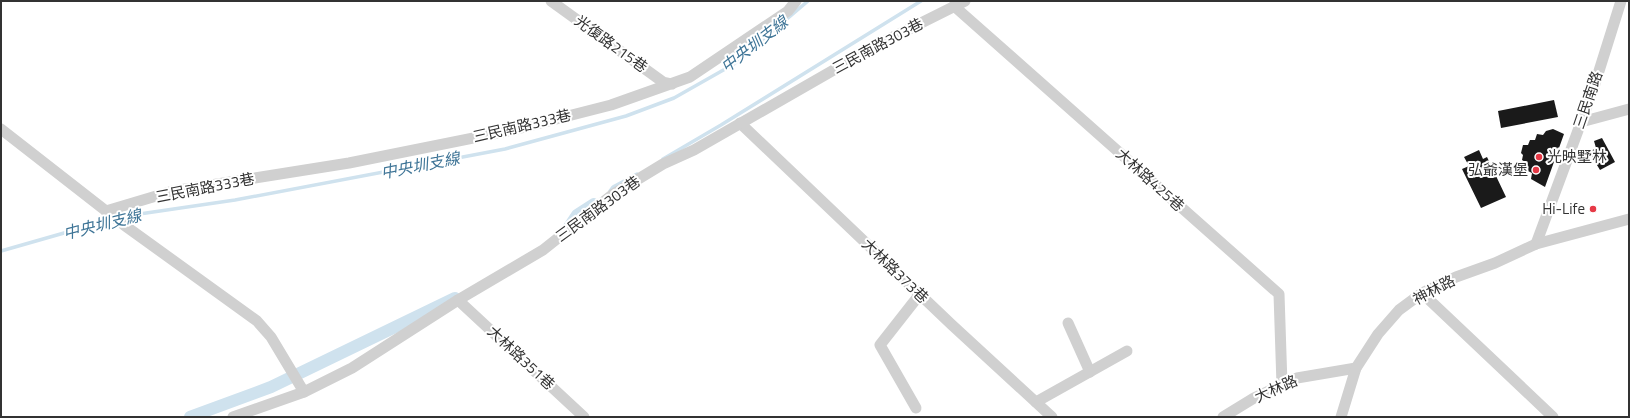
<svg xmlns="http://www.w3.org/2000/svg" width="1630" height="418" font-family="'Titillium Web','Noto Sans TC',sans-serif">
	<rect width="100%" height="100%" fill="#fff"/>
	<g fill="none" stroke-linecap="round" stroke-linejoin="round">
		<g stroke="#cfe2ee" stroke-width="3.5">
			<polyline points="663,159 721,125 921,1"/>
			<polyline points="610,191 613,187 637,174"/>
			<polyline points="119,217 235,200 505,149 626,116 674,98 734,64 808,1"/>
			<polyline points="1,251 113,219"/>
		</g>
		<g stroke="#cfe2ee" stroke-width="12">
			<polyline points="567,230 577,215 594,204"/>
			<polyline points="190,417 271,387 455,298"/>
		</g>
	</g>
	<g fill="#1a1a1a">
		<polygon points="1554,100 1558,117 1501,128 1498,111"/>
		<polygon points="1553,129 1564,134 1545,187 1531,179 1532,173 1526,170 1527,163 1522,160 1523,155 1521,153 1523,145 1528,145 1530,140 1535,140 1537,134 1543,135 1546,131"/>
		<polygon points="1602,138 1615,162 1600,170 1589,152 1596,148 1594,141"/>
		<polygon points="1479,150 1483,159 1487,157 1506,197 1481,208 1462,169 1469,166 1464,157"/>
	</g>
	<g fill="none" stroke-linecap="round" stroke-linejoin="round">
		<g stroke="#d0d0d0" stroke-width="11">
			<polyline points="551,1 663,82 672,84"/>
			<polyline points="954,6 1279,294 1282,385"/>
			<polyline points="1581,122 1629,109"/>
			<polyline points="740,123 952,325 1052,417"/>
			<polyline points="1,129 124,225 257,321 271,337 304,392"/>
			<polyline points="106,211 173,191 349,163 513,130 611,105 690,77 788,11 796,1"/>
			<polyline points="1536,244 1593,90 1621,1"/>
			<polyline points="1422,293 1553,417"/>
			<polyline points="458,300 584,417"/>
			<polyline points="1068,323 1090,372"/>
			<polyline points="1036,402 1127,351"/>
			<polyline points="916,408 880,345 920,294"/>
			<polyline points="233,417 304,392 352,368 458,300 543,250 612,195 663,164 694,150 879,44 965,1"/>
			<polyline points="1223,417 1254,398 1297,378 1356,368"/>
			<polyline points="1341,417 1356,368 1378,334 1399,310 1422,293 1456,277 1495,263 1536,244 1629,219"/>
		</g>
	</g>
	<g fill="#e63946" stroke="#fff" stroke-width="1.5">
		<circle cx="1539" cy="157" r="4"/>
		<circle cx="1536" cy="170" r="4"/>
		<circle cx="1593" cy="209" r="4"/>
	</g>
	<g text-anchor="middle" stroke-width="4" stroke-linejoin="round" paint-order="stroke">
		<g font-size="15" fill="#333" stroke="#fff">
			<text transform="translate(611 44) rotate(36)" y="5">光復路215巷</text>
			<text transform="translate(878 46) rotate(-28)" y="5">三民南路303巷</text>
			<text transform="translate(1588 100) rotate(-71)" y="5">三民南路</text>
			<text transform="translate(522 126) rotate(-13)" y="5">三民南路333巷</text>
			<text transform="translate(1150 180) rotate(42)" y="5">大林路425巷</text>
			<text transform="translate(205 188) rotate(-11)" y="5">三民南路333巷</text>
			<text transform="translate(598 209) rotate(-36)" y="5">三民南路303巷</text>
			<text transform="translate(895 271) rotate(44)" y="5">大林路373巷</text>
			<text transform="translate(1434 290) rotate(-28)" y="5">神林路</text>
			<text transform="translate(521 358) rotate(43)" y="5">大林路351巷</text>
			<text transform="translate(1276 389) rotate(-24)" y="5">大林路</text>
		</g>
		<g font-size="15" fill="#333" stroke="#fff" text-anchor="end">
			<text x="1547" y="162" text-anchor="start">光映墅林</text>
			<text x="1528" y="175">弘爺漢堡</text>
			<text x="1585" y="214">Hi-Life</text>
		</g>
		<g font-size="16" font-style="italic" fill="#3f7597" stroke="#fff">
			<text transform="translate(754 44) rotate(-38)" y="6">中央圳支線</text>
			<text transform="translate(420 165) rotate(-11)" y="6">中央圳支線</text>
			<text transform="translate(102 224) rotate(-14)" y="6">中央圳支線</text>
		</g>
	</g>
	<rect width="1630" height="418" fill="none" stroke="#333333" stroke-width="4"/>
</svg>
